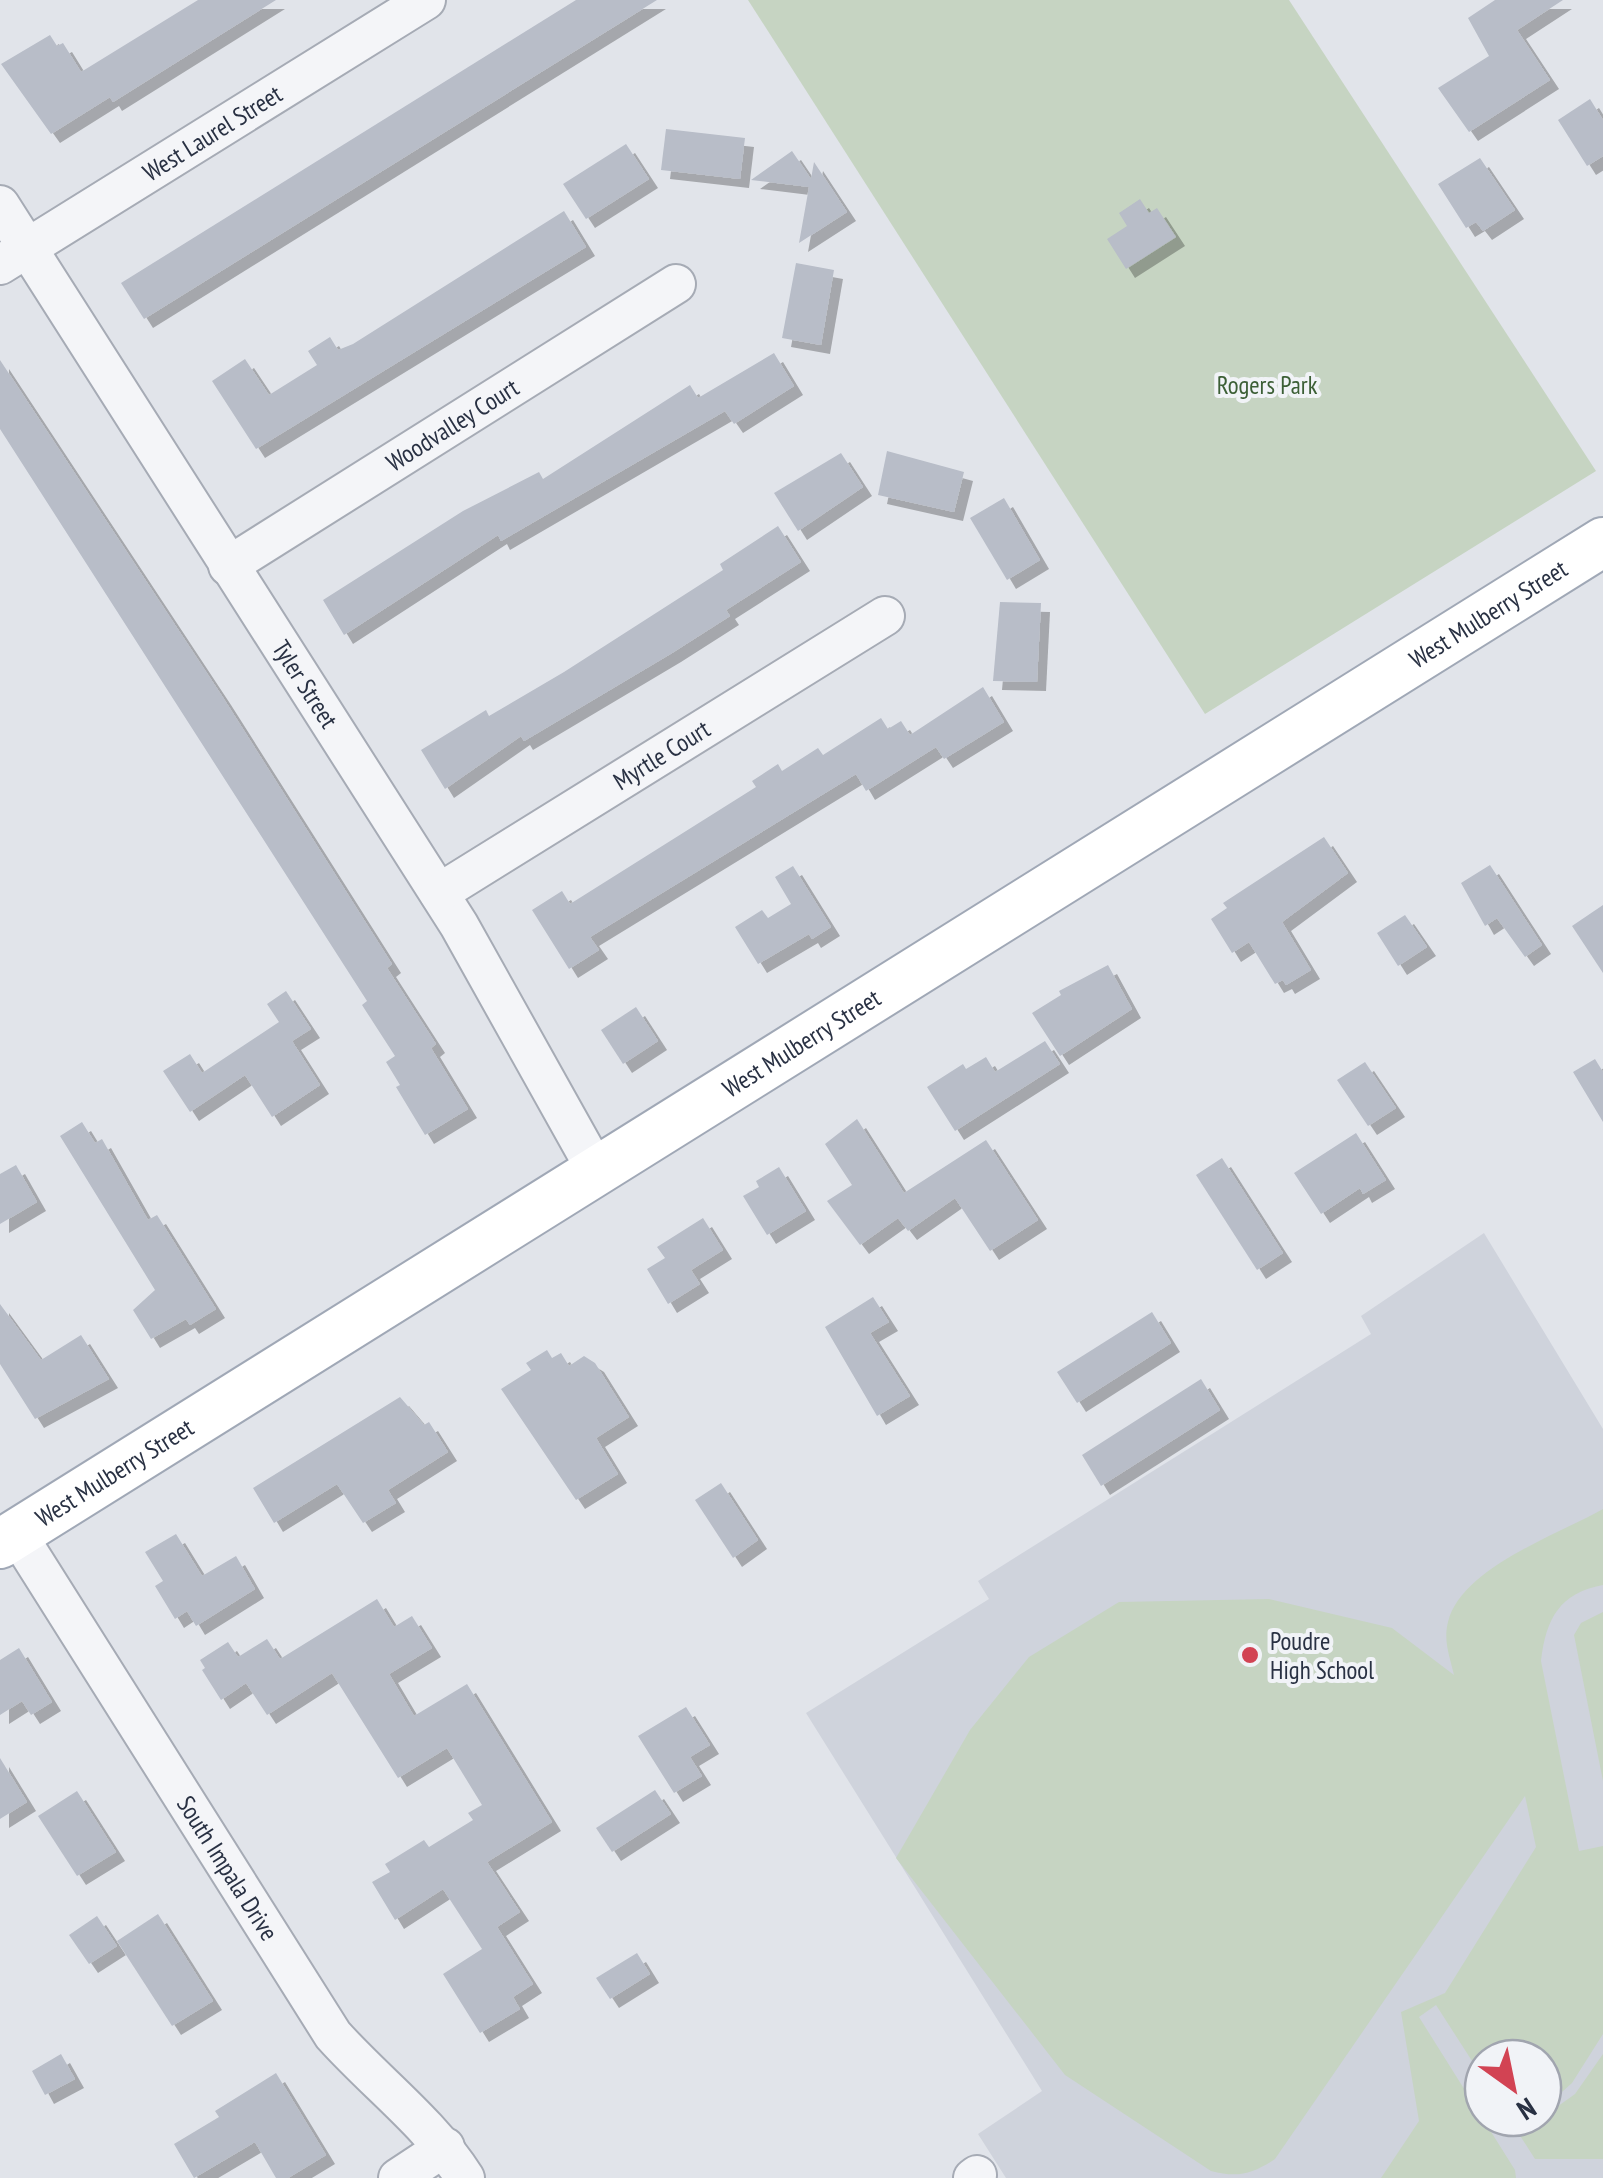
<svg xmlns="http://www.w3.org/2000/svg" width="1603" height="2178" font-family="'PT Sans Narrow',sans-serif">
	<defs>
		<filter id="shadow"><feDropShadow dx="9" dy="9" stdDeviation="0" flood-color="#0004"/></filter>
	</defs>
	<rect width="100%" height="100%" fill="#e1e4ea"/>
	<path fill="#cfd3dc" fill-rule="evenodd" d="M 1484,1233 L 1603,1429 L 1603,2178 L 1006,2178 L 978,2134 L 1042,2091 L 806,1713 L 989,1599 L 978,1581 L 1371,1334 L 1361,1316 ZM 1483,2058 L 1543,2058 L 1543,2118 L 1483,2118 Z"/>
	<g fill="#c6d4c2">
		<polygon points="748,0 1289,0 1596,471 1205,714"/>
		<path d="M 1603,1509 L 1603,1585 C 1560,1593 1546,1618 1541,1661 L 1579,1851 L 1603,1846 L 1603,2034 L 1572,2083 L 1543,2109 L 1543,2058 L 1483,2058 L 1483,2078 L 1436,2005 L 1419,2017 L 1515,2170 L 1516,2178 L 1381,2178 L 1419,2121 L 1401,2012 L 1445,1993 L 1536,1847 L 1525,1796 L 1275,2159 C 1252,2174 1238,2178 1211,2171 L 1065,2075 L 896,1858 L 970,1730 L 1029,1657 L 1119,1602 L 1269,1599 L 1392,1628 L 1454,1675 C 1450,1657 1443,1641 1448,1622 C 1461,1568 1559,1534 1603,1509 Z"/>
		<polygon points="1603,1612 1603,1781 1574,1635 1581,1623"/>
		<polygon points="1603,2054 1603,2159 1535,2159 1519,2134 1575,2094"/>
	</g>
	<g fill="#b8bdc8" filter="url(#shadow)">
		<polygon points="198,0 276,0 113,102 110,97 51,134 1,64 50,35 57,46 63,43 81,72"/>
		<polygon points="576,0 657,0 144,319 121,283"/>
		<polygon points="1495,0 1563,0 1517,30 1550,80 1469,132 1438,88 1489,56 1468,18"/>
		<polygon points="1590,99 1603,120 1603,156 1587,166 1558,120"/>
		<polygon points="666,129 745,138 740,179 661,170"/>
		<polygon points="626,144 649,179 586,219 563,184"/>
		<polygon points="792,151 811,179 814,162 847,212 799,243 809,187 751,180"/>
		<polygon points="1480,158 1515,210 1483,231 1476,222 1466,228 1438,184"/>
		<polygon points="1140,199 1149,213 1157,208 1176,237 1126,269 1107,239 1127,226 1119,213"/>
		<polygon points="564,211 586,247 256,449 212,381 245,359 269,395 317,365 308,351 330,337 338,350 353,344"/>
		<polygon points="796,263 834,270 821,345 782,338"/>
		<polygon points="774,353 794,386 734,424 725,411 501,541 498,535 344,635 323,600 463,511 539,472 543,479 690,385 698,398"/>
		<polygon points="0,360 222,696 392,964 387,968 436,1044 431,1048 468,1109 425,1135 396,1087 400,1085 386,1062 395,1056 362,1005 367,1001 0,429"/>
		<polygon points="887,451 964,472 954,512 878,495"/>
		<polygon points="841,453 863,487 798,531 774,493"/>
		<polygon points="1004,498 1040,560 1007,580 970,518"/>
		<polygon points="778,526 801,562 726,610 730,616 672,653 524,741 521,736 445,789 421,750 486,710 489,716 564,672 723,570 720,564"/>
		<polygon points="1000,602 1041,603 1037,682 993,681"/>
		<polygon points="983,687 1004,722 944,759 936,747 866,791 856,774 590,937 599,950 569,969 532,910 562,891 570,904 756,787 752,781 778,764 782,771 818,748 823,755 881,718 888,729 901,721 910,735"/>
		<polygon points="1324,837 1348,873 1282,922 1311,970 1286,985 1283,980 1275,984 1249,942 1232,953 1211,919 1227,908 1223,903"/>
		<polygon points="1490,865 1542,945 1525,957 1497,918 1485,926 1461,883"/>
		<polygon points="793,866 831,927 812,939 809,934 758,964 735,927 762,910 768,918 791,904 775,877"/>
		<polygon points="1603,905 1603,973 1572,926"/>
		<polygon points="1405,915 1427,947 1398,966 1377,933"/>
		<polygon points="1108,965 1132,1009 1060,1056 1032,1013 1061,995 1059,991"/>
		<polygon points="286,991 311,1029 292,1041 320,1085 272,1117 245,1075 190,1112 163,1071 190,1054 202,1073 279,1022 267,1004"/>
		<polygon points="636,1007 658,1041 623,1064 601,1030"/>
		<polygon points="1045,1041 1060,1064 955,1131 927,1087 963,1064 966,1069 986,1057 995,1072"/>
		<polygon points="1595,1059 1603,1072 1603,1122 1573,1072"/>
		<polygon points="1365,1062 1396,1108 1368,1126 1337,1080"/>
		<polygon points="857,1119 904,1193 986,1140 1038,1220 990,1251 955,1198 908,1231 898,1218 860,1245 827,1201 852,1185 825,1144"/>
		<polygon points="82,1122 95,1143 102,1139 148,1220 157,1215 216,1309 190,1325 186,1319 151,1339 133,1310 155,1290 60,1136"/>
		<polygon points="1356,1133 1386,1180 1363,1194 1360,1188 1321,1214 1294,1173"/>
		<polygon points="1222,1158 1283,1253 1257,1270 1196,1175"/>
		<polygon points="16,1165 37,1202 0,1224 0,1174"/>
		<polygon points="779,1167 806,1211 767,1235 743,1196 759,1187 756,1181"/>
		<polygon points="703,1218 723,1250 691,1270 700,1284 668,1304 647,1269 665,1258 657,1247"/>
		<polygon points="873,1297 889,1322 870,1333 910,1396 877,1416 825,1327"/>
		<polygon points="0,1304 41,1360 81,1335 109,1379 35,1419 0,1364"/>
		<polygon points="1152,1312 1171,1343 1077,1403 1057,1372"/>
		<polygon points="547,1350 552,1358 561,1353 569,1366 584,1356 595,1363 629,1417 596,1438 618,1474 576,1500 501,1389 531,1370 526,1363"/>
		<polygon points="1201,1379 1220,1410 1101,1486 1082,1455"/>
		<polygon points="400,1397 424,1425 429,1422 448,1452 388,1490 396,1503 363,1523 337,1484 274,1523 253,1488"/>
		<polygon points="721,1483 758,1540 733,1558 695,1500"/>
		<polygon points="176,1534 202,1576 236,1556 255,1589 196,1626 187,1611 175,1619 155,1586 163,1581 145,1552"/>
		<polygon points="377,1599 394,1627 412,1616 432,1648 389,1674 414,1716 467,1684 552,1822 487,1862 520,1912 497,1927 533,1984 513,1997 520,2009 480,2033 443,1974 482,1949 443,1889 395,1920 372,1882 390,1872 385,1864 424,1840 429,1847 473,1820 468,1813 482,1805 447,1748 398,1778 332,1673 267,1715 246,1683 221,1700 202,1670 205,1668 200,1660 228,1642 238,1657 267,1639 280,1659"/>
		<polygon points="19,1648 52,1702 31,1715 22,1701 0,1715 0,1660"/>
		<polygon points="686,1707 710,1745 690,1757 702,1776 674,1793 638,1736"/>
		<polygon points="0,1758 27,1802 0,1819"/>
		<polygon points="655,1790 671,1814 612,1852 596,1828"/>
		<polygon points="77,1791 116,1852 77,1876 38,1816"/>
		<polygon points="158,1914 213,2001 172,2026 117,1941"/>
		<polygon points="97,1916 117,1946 89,1964 69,1935"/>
		<polygon points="637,1953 650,1974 610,1999 596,1978"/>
		<polygon points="61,2054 75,2079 45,2095 32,2071"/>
		<polygon points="276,2073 326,2155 288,2178 276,2178 255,2142 194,2178 174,2144 219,2117 215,2111"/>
	</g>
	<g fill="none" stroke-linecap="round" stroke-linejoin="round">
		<defs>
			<g id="minor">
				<path id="s1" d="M 0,205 L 459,925 L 597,1172"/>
				<path id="s2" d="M 0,265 L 426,0"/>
				<path id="s3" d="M 228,566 L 676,284"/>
				<path id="s4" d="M 439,893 L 885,616"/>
				<path id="s5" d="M 17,1534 L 333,2035 C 377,2084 429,2122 465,2178"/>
				<polyline points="398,2178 445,2147"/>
				<polyline points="973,2178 977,2175"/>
			</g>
			<g id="major">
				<path id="s6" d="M 0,1544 L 1603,542"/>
			</g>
		</defs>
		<use href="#minor" stroke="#a6abb5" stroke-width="42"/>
		<use href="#major" stroke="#a0a8b6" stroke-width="52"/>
		<use href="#minor" stroke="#f4f5f8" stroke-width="38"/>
		<use href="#major" stroke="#fff" stroke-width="48"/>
	</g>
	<circle fill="#d24353" stroke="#f1f3f7" stroke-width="4" cx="1250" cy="1655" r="10"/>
	<g text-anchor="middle" stroke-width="8" stroke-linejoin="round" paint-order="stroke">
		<g font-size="25" fill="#293143" stroke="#f1f3f7">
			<text dy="9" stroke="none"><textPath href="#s2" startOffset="250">West Laurel Street</textPath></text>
			<text dy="9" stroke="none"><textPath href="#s3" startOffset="265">Woodvalley Court</textPath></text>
			<text dy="9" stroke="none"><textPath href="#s6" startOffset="1755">West Mulberry Street</textPath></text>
			<text dy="9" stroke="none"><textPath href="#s1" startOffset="568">Tyler Street</textPath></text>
			<text dy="9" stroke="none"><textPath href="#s4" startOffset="262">Myrtle Court</textPath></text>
			<text dy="9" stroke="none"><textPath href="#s6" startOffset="945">West Mulberry Street</textPath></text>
			<text dy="9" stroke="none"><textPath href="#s6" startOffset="135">West Mulberry Street</textPath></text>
			<text dy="9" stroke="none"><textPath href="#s5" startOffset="395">South Impala Drive</textPath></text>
		</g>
		<g font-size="25" fill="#3c5f36" stroke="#f1f3f7">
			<text x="1267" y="394">Rogers Park</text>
		</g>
		<g font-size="25" fill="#293143" stroke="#f1f3f7" text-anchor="start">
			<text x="1270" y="1650">Poudre<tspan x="1270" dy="29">High School</tspan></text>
		</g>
	</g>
	<g transform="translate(1513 2088) rotate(147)"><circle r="48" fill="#f1f3f7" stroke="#a1a5af" stroke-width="2.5"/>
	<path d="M0-8L18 38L0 25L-18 38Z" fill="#d24353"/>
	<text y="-15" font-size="28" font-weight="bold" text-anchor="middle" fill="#293143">N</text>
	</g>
</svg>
